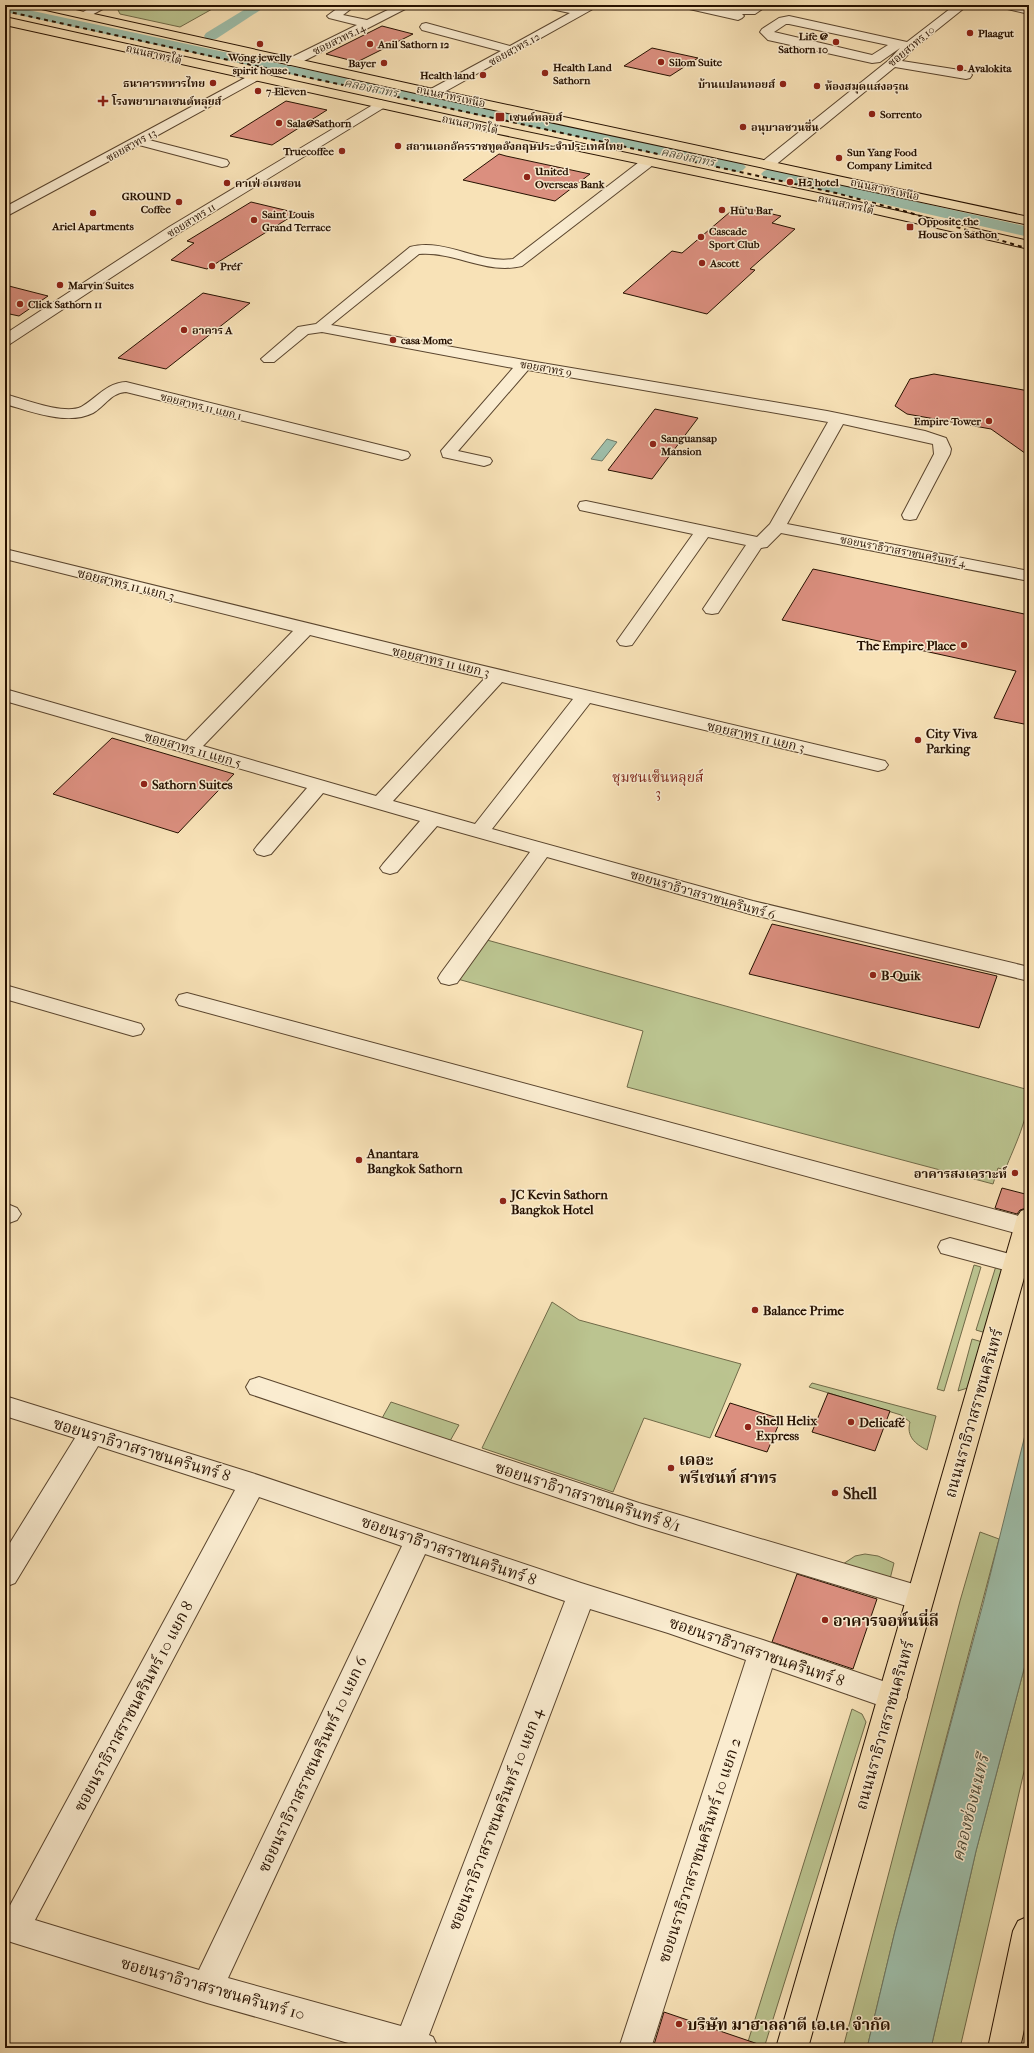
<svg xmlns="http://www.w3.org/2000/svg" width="1034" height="2053" font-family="'IM FELL French Canon','Noto Serif Thai',serif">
	<rect width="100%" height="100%" fill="#f8e2b7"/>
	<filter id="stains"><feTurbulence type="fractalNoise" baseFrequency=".005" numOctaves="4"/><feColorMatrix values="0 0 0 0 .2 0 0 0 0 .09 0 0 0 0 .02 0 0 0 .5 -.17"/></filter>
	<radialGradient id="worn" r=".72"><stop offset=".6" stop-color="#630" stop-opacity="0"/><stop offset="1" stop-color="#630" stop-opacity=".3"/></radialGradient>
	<g fill="#bbc490" stroke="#706a48">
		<polygon points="124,5 200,5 214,8 180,27 120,14 118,10"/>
		<path d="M 487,940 L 1029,1090 C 1029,1118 1015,1145 1005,1170 L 998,1168 L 993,1184 L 627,1087 L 643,1031 L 454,978 Z"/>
		<polygon points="974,1265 981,1267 944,1391 937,1389"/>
		<polygon points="996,1266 1006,1269 986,1333 976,1330"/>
		<polygon points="552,1302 579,1320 741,1364 710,1438 644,1418 613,1492 482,1448"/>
		<polygon points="972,1339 986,1343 974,1386 958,1391"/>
		<path d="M 812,1383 L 936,1416 L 927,1450 C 915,1444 906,1436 910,1422 L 901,1415 L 809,1387 Z"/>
		<polygon points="391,1402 459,1425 450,1441 381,1420"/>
		<polygon points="980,1532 999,1539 895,1931 867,2048 843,2048 960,1601"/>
		<polygon points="865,1554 878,1556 894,1563 890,1579 843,1564 855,1556"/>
		<polygon points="1029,1650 1029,1750 960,2048 931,2048 976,1851"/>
		<polygon points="852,1709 862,1714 866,1722 764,2048 746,2048"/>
	</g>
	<g fill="#9ebeaa" stroke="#6e7966">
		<polygon points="607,439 617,442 602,461 591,459"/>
		<polygon points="1029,1419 1029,1650 976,1851 931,2048 867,2048 895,1931 983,1604"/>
	</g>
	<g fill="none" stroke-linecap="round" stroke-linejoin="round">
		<g fill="#9ebeaa" fill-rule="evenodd">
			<polygon points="5,5 738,162 743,164 746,167 743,170 738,172 5,12"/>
			<polygon points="252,5 268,5 216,39 206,39 204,36 206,33"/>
			<polygon points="769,169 1029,227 1029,237 764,177 761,174 764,171"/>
		</g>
	</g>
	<g fill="#db8f7f" stroke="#261100">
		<polygon points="382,26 413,34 357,62 326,54"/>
		<polygon points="652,48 698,58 670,76 624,66"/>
		<polygon points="286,101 327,110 272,145 230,136"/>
		<polygon points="499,154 506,156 590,174 555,201 463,180"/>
		<polygon points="251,202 297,213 207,269 171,260 194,243 187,241"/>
		<polygon points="737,206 781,216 772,223 795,229 750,269 755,270 707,314 623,293 672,251 682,253"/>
		<polygon points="5,285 48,296 19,316 5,313"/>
		<polygon points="203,293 250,303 166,369 118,358"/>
		<polygon points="934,374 1029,391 1029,456 991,429 907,414 895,406 910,379"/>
		<polygon points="655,409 698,418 652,479 608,470"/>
		<polygon points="813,569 1029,615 1029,725 994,718 1016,671 782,620"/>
		<polygon points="112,738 234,774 178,833 53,794"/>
		<polygon points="772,924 997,976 979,1028 749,974"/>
		<polygon points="1002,1188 1029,1195 1029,1207 1020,1210 1017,1214 995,1208"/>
		<polygon points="828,1393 890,1411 875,1451 812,1432"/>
		<polygon points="730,1403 781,1419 767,1452 715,1436"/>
		<polygon points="797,1574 877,1599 853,1669 772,1642"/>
		<polygon points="664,2012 761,2045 760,2048 653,2048"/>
	</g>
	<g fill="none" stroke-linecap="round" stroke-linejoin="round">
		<defs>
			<g id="minor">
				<polygon points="95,5 110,5 88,17 80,17 78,15"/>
				<polygon points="342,5 356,5 343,15 367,20 398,5 413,5 296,65 288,65 286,62 288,59 357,25 329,18 327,16"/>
				<polygon points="539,5 563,5 579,8 585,5 600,5 437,96 429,96 427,93 429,90 501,51 422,30 420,27 422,24 426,23 510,46 570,13 541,7"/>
				<polygon points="679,5 702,5 719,9 720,5 749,8 754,5 768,5 755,14 742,14 744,16 742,18 738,20 685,8"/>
				<path d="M 955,5 L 968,5 L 913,49 L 902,61 L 966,71 L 970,72 L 972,75 L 970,78 L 966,79 L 895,67 L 773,167 L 763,167 L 761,164 L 763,161 L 889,60 L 900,48 L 880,62 L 872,63 L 768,40 L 760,32 L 762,29 L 779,18 L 789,16 L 907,42 ZM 786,24 L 789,24 L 888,45 L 872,55 L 774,32 Z"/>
				<polygon points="997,5 1029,6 1029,14 999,7"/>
				<polygon points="256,72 262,76 260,79 149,140 227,160 229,163 227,166 222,167 139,145 5,217 5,207"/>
				<polygon points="381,100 387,104 385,107 179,233 10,344 5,346 5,334 169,227"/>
				<path d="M 648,158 L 655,162 L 653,165 L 522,266 C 486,275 455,251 419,254 L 331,325 L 524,360 L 827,411 L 925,431 L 946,438 L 951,449 L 950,454 L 918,515 L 916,519 L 910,520 L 904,519 L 902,515 L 934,454 L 933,444 L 843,424 L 787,524 L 1029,571 L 1029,581 L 781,533 L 767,547 L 761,548 L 718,613 L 712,614 L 706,613 L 703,609 L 746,545 L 708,537 L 632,645 L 626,646 L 620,645 L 617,641 L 693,534 L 580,510 L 578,506 L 580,502 L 586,501 L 757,537 L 770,524 L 828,422 L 528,370 L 458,451 L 490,458 L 492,461 L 490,464 L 484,466 L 443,457 L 441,451 L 513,368 L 322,332 L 308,334 L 274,362 L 264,362 L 261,359 L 298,327 L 316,324 L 410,247 C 446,238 477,264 513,259 L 643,159 Z"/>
				<path d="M 126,382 L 408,452 L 410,455 L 408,458 L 402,460 L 126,392 C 112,392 104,407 93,413 C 67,426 30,411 5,404 L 5,394 C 23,399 64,415 81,407 C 97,398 106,383 126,382 Z"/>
				<path d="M 5,549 L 463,661 L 885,761 L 888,765 L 885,769 L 878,771 L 590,703 L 492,829 L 753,901 L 1029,967 L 1029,981 L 750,914 L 547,857 L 457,983 L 449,985 L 441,983 L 438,978 L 441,973 L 530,852 L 437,826 L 397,872 L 390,874 L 383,872 L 380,868 L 383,864 L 420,821 L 323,793 L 271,854 L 264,856 L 257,854 L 254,850 L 257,846 L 307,788 L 5,701 L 5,689 L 186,741 L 293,631 L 5,559 ZM 310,635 L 463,673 L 485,678 L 376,796 L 203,746 ZM 502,682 L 573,699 L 475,824 L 393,801 Z"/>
				<polygon points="5,985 141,1024 144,1029 141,1034 133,1036 5,999"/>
				<polygon points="187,993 1026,1218 1029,1219 1029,1235 1026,1236 179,1005 176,1000 179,995"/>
				<polygon points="5,1203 17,1208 21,1214 17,1220 9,1223 5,1221"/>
				<polygon points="950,1238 1025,1258 1028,1264 1025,1270 1016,1273 941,1253 938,1247 941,1241"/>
				<polygon points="259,1377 639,1503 920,1586 930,1590 934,1598 930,1606 920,1610 639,1525 250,1394 246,1387 250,1380"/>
				<path d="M 5,1396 L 252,1473 L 581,1583 L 763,1640 L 903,1688 L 907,1697 L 903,1706 L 893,1710 L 772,1668 L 651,2048 L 619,2048 L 746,1660 L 668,1633 L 590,1609 L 429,2035 L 433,2037 L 438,2048 L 366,2048 L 207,2003 L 14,1943 L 5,1940 L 5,1910 L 7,1911 L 235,1490 L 98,1446 L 15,1583 L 5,1587 L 5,1551 L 75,1438 L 5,1416 ZM 259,1497 L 402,1546 L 199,1970 L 35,1920 ZM 425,1554 L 565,1601 L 401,2026 L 228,1978 Z"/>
			</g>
			<g id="major">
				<polygon points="31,5 53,5 433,89 1029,217 1029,225 433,97 37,8"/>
				<polygon points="5,17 494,125 832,196 1029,241 1029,249 832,204 494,133 5,25"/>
				<polygon points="1029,1208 1029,1260 808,2048 776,2048 1017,1217 1021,1211"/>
				<polygon points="1029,1916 1029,2006 1020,2048 988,2048 1013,1931 1018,1921"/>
			</g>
		</defs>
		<use href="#minor" stroke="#5a452e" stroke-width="2"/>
		<use href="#major" stroke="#261100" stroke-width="2"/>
		<use href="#minor" fill="#faecd0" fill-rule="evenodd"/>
		<use href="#major" fill="#f8e2b7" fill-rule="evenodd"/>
		<polyline stroke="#261100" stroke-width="2" stroke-dasharray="4 4" stroke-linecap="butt" points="5,11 836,193 904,211 1029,249"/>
	</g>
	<g fill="#8f2418" stroke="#faecd0" stroke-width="1.5">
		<circle cx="970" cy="33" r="4"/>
		<circle cx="836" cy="42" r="4"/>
		<circle cx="260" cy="44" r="4"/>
		<circle cx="370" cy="44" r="4"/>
		<circle cx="661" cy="62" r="4"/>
		<circle cx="384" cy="63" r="4"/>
		<circle cx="960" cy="68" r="4"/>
		<circle cx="545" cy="73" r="4"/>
		<circle cx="483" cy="75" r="4"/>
		<circle cx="213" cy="83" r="4"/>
		<circle cx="783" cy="84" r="4"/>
		<circle cx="817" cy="86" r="4"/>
		<circle cx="258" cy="91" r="4"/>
		<path d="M101 95h4v4h4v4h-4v4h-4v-4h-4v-4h4z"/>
		<circle cx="872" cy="114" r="4"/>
		<rect x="495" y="112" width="10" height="10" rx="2"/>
		<circle cx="279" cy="123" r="4"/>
		<circle cx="743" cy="127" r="4"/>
		<circle cx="398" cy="146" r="4"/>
		<circle cx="342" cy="151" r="4"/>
		<circle cx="839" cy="158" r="4"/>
		<circle cx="527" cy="177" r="4"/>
		<circle cx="790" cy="182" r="4"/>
		<circle cx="227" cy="183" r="4"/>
		<circle cx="179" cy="202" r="4"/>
		<circle cx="722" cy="210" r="4"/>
		<circle cx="93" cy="213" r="4"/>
		<circle cx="254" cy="220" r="4"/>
		<rect x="906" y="223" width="8" height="8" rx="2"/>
		<circle cx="701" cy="237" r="4"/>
		<circle cx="702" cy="263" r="4"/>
		<circle cx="212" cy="266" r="4"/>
		<circle cx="60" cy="285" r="4"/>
		<circle cx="20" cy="304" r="4"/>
		<circle cx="184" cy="330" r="4"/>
		<circle cx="393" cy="340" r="4"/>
		<circle cx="989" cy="421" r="4"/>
		<circle cx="653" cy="444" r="4"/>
		<circle cx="964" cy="645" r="4"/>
		<circle cx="918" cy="740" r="4"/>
		<circle cx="144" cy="784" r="4"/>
		<circle cx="873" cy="975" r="4"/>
		<circle cx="359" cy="1160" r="4"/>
		<circle cx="1015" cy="1173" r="4"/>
		<circle cx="503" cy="1201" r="4"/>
		<circle cx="755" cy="1310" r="4"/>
		<circle cx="851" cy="1422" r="4"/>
		<circle cx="748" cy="1427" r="4"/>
		<circle cx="671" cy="1468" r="4"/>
		<circle cx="835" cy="1493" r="4"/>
		<circle cx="825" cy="1620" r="4"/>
		<circle cx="679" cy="2024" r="4"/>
	</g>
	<g text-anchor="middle" stroke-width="3" stroke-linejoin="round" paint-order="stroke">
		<g font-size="11" font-weight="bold" fill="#261100" stroke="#faecd0" text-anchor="start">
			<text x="978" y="37">Plaagut</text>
			<text x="828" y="40" text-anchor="end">Life @<tspan x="828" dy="13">Sathorn 10</tspan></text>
			<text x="378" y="48">Anil Sathorn 12</text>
			<text x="260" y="61" text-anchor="middle">Wong jewelly<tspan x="260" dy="13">spirit house</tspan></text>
			<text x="669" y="66">Silom Suite</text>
			<text x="376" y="67" text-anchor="end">Bayer</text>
			<text x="553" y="71">Health Land<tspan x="553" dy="13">Sathorn</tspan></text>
			<text x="968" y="72">Avalokita</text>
			<text x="475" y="79" text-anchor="end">Health land</text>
			<text x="205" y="87" text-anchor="end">ธนาคารทหารไทย</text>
			<text x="775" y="88" text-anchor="end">บ้านแปลนทอยส์</text>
			<text x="825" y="90">ห้องสมุดแสงอรุณ</text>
			<text x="266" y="95">7-Eleven</text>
			<text x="112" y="105">โรงพยาบาลเซนต์หลุยส์</text>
			<text x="880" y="118">Sorrento</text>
			<text x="509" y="121">เซนต์หลุยส์</text>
			<text x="287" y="127">Sala@Sathorn</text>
			<text x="751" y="131">อนุบาลชวนชื่น</text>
			<text x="406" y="150">สถานเอกอัครราชทูตอังกฤษประจำประเทศไทย</text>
			<text x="334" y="155" text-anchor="end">Truecoffee</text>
			<text x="847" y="156">Sun Yang Food<tspan x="847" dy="13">Company Limited</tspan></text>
			<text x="535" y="175">United<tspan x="535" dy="13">Overseas Bank</tspan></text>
			<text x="798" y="186">H2 hotel</text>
			<text x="235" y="187">คาเฟ่ อเมซอน</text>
			<text x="171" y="200" text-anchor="end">GROUND<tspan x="171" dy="13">Coffee</tspan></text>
			<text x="730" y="214">Hu'u Bar</text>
			<text x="262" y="218">Saint Louis<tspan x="262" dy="13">Grand Terrace</tspan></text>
			<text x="918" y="225">Opposite the<tspan x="918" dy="13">House on Sathon</tspan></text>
			<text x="93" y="230" text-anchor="middle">Ariel Apartments</text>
			<text x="709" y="235">Cascade<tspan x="709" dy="13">Sport Club</tspan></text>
			<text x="710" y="267">Ascott</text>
			<text x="220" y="270">Préf</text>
			<text x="68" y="289">Marvin Suites</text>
			<text x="28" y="308">Click Sathorn 11</text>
			<text x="192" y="334">อาคาร A</text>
			<text x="401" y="344">casa Mome</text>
			<text x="981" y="425" text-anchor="end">Empire Tower</text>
			<text x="661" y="442">Sanguansap<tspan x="661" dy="13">Mansion</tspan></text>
		</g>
		<g font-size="11" fill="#261100" stroke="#faecd0">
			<text transform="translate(339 39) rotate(-26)" y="4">ซอยสาทร 14</text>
			<text transform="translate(911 46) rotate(-40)" y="4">ซอยสาทร 10</text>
			<text transform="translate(514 49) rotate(-29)" y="4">ซอยสาทร 12</text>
			<text transform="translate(154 54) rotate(13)" y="4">ถนนสาทรใต้</text>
			<text transform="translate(451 96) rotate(12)" y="4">ถนนสาทรเหนือ</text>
			<text transform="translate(470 124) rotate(12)" y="4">ถนนสาทรใต้</text>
			<text transform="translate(131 145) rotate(-29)" y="4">ซอยสาทร 13</text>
			<text transform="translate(885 189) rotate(12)" y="4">ถนนสาทรเหนือ</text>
			<text transform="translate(846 204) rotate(13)" y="4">ถนนสาทรใต้</text>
			<text transform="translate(191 220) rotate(-32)" y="4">ซอยสาทร 11</text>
			<text transform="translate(546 368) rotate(10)" y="4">ซอยสาทร 9</text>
			<text transform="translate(201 406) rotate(14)" y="4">ซอยสาทร 11 แยก 1</text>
			<text transform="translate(903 551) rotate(11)" y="4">ซอยนราธิวาสราชนครินทร์ 4</text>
		</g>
		<g font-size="12" font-style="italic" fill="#504e3c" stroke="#faecd0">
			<text transform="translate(371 88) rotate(12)" y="4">คลองสาทร</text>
			<text transform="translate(688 157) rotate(12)" y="4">คลองสาทร</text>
		</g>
		<g font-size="13" fill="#261100" stroke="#faecd0">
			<text transform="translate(126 584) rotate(14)" y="5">ซอยสาทร 11 แยก 3</text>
			<text transform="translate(441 661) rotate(13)" y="5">ซอยสาทร 11 แยก 3</text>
			<text transform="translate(756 736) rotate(13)" y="5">ซอยสาทร 11 แยก 3</text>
			<text transform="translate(193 749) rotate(16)" y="5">ซอยสาทร 11 แยก 5</text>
			<text transform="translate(703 894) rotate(16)" y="5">ซอยนราธิวาสราชนครินทร์ 6</text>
		</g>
		<g font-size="13" font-weight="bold" fill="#261100" stroke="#faecd0" text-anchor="start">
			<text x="956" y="650" text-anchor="end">The Empire Place</text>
			<text x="926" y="738">City Viva<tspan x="926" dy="15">Parking</tspan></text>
			<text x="152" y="789">Sathorn Suites</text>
			<text x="881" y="980">B-Quik</text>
			<text x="367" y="1158">Anantara<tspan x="367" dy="15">Bangkok Sathorn</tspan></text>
			<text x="1007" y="1178" text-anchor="end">อาคารสงเคราะห์</text>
			<text x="511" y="1199">JC Kevin Sathorn<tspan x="511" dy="15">Bangkok Hotel</tspan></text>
			<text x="763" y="1315">Balance Prime</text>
			<text x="756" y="1425">Shell Helix<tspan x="756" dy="15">Express</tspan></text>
			<text x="859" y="1427">Delicafé</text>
		</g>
		<g font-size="14" fill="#7a1f14" stroke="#faecd0">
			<text x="658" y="782">ชุมชนเซ็นหลุยส์<tspan x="658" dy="16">3</tspan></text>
		</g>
		<g font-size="16" fill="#261100" stroke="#faecd0">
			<text transform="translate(973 1413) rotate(-74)" y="6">ถนนนราธิวาสราชนครินทร์</text>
			<text transform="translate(142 1449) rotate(17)" y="6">ซอยนราธิวาสราชนครินทร์ 8</text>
			<text transform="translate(588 1496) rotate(18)" y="6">ซอยนราธิวาสราชนครินทร์ 8/1</text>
			<text transform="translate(449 1550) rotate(19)" y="6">ซอยนราธิวาสราชนครินทร์ 8</text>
			<text transform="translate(757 1651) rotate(19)" y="6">ซอยนราธิวาสราชนครินทร์ 8</text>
			<text transform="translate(133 1706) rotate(-62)" y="6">ซอยนราธิวาสราชนครินทร์ 10 แยก 8</text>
			<text transform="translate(884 1725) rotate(-74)" y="6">ถนนนราธิวาสราชนครินทร์</text>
			<text transform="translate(312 1764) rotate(-65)" y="6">ซอยนราธิวาสราชนครินทร์ 10 แยก 6</text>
			<text transform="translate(495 1819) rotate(-69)" y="6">ซอยนราธิวาสราชนครินทร์ 10 แยก 4</text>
			<text transform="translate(699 1850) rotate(-72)" y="6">ซอยนราธิวาสราชนครินทร์ 10 แยก 2</text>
			<text transform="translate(213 1988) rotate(16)" y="6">ซอยนราธิวาสราชนครินทร์ 10</text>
		</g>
		<g font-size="16" font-weight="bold" fill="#261100" stroke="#faecd0" text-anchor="start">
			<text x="679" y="1465">เดอะ<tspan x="679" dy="18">พรีเซนท์ สาทร</tspan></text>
			<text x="843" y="1499">Shell</text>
			<text x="833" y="1626">อาคารจอห์นนี่ลี</text>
			<text x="687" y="2030">บริษัท มาฮาลลาตี เอ.เค. จำกัด</text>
		</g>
		<g font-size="17" font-style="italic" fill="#504e3c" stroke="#faecd0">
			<text transform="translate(970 1808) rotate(-76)" y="6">คลองช่องนนทรี</text>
		</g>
	</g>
	<rect width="1034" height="2053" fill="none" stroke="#f8e2b7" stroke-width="20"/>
	<rect x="6" y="6" width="1022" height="2041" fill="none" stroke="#261100" stroke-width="2"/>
	<rect x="10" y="10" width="1014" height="2033" fill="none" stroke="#261100"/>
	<rect width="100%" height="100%" filter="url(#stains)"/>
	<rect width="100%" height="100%" fill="url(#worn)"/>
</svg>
